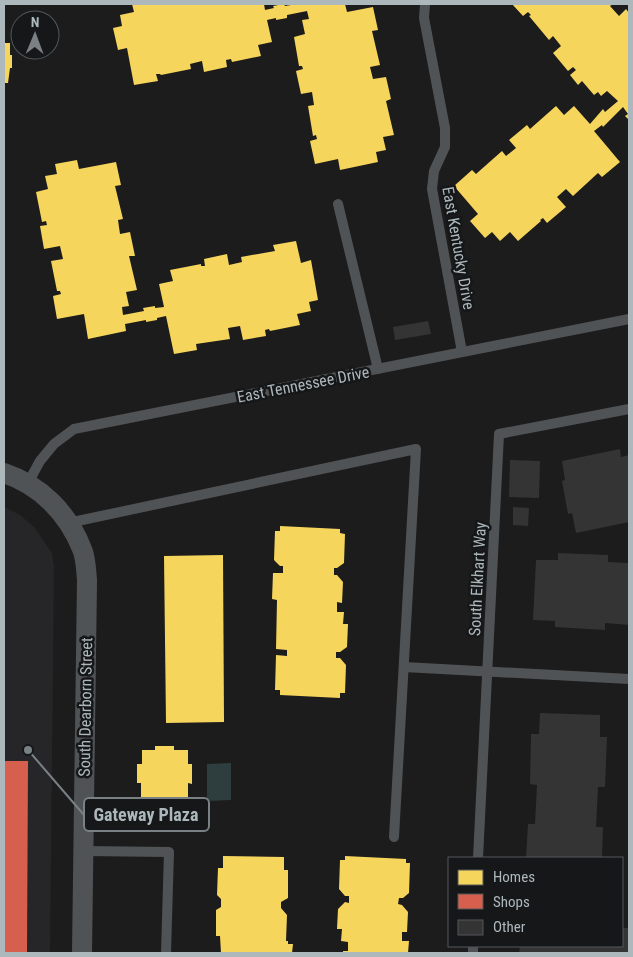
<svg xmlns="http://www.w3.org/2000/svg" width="633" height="957" font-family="'Roboto Condensed',sans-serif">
	<rect width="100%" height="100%" fill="#1c1c1c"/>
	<polygon fill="#262628" points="4,507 20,515 34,527 52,553 54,567 50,953 4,953"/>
	<polygon fill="#2e3e3f" points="231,763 231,800 207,801 207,764"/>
	<g fill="#f6d55c">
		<polygon points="132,4 264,4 265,10 274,8 273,6 284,4 285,6 297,4 345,4 347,12 373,7 378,30 372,31 380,65 370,67 373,79 386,77 391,99 386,101 394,135 383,137 386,150 376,152 378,162 340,170 338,159 315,164 310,141 317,139 316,135 313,136 308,106 314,105 312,92 301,94 296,71 303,69 302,66 299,66 294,37 305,34 302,20 309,19 307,11 287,15 287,18 276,20 276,18 267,20 272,42 258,45 261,56 232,62 231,59 226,60 227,67 204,72 202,61 190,64 191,69 161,75 160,74 156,74 158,81 134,85 127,48 118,50 113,28 122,26 120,15 134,12"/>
		<polygon points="512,4 613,4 610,6 619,16 626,9 629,13 629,120 625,116 628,114 623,107 603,127 602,125 594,131 620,162 602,177 598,173 573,196 566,189 557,197 566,207 547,223 543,218 540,220 541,221 518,241 510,232 500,241 492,232 485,238 470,221 478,214 454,186 472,170 476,174 502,151 506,156 516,148 509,140 527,125 530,129 556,106 564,115 574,106 590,124 603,109 605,112 618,101 607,91 601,96 598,92 594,95 582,81 578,85 570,75 576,70 573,67 568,71 553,53 561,46 553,36 549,40 529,16 531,15 528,12 523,16"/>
		<polygon points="4,43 10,43 10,55 12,55 12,68 10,68 8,83 4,83"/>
		<polygon points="77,160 79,169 116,162 121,185 115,186 123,219 118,220 120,234 130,232 135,256 129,256 137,290 126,292 129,306 122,307 123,315 144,311 143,308 155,306 155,308 164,307 159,284 173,281 170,270 201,264 201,266 205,266 204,259 227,254 229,265 242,262 241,257 275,251 273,245 296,241 301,263 311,260 318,300 309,302 311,311 297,314 300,325 270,331 269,329 265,330 266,336 243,340 240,326 228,328 230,339 196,344 197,350 174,354 166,316 157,318 157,320 146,322 146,320 125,324 126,331 88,339 84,314 57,319 53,296 61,294 60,291 57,291 51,261 63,259 60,246 44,249 40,226 47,225 46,221 42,222 36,192 48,189 45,176 57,174 55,164"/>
		<polygon points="280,526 340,529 340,533 345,534 344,563 337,568 334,568 334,575 337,575 343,582 342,603 337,602 337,612 344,612 343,624 348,624 347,647 340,652 336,652 336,658 340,658 346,665 345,693 340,693 340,698 280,695 280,690 275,690 276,655 287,656 287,650 276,649 277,600 272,599 273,573 283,573 283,566 280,566 274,560 275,531 280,531"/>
		<polygon points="223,555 224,722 166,723 164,556"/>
		<polygon points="155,746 174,746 174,750 188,750 188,764 192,764 192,784 188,783 188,797 174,797 174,802 171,802 170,814 158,814 158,802 155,802 155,798 141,797 141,783 137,783 137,764 142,764 142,750 155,750"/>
		<polygon points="223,856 284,857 284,870 288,870 288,898 281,902 281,908 287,915 286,941 288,941 288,944 293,944 292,953 221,953 220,936 216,936 216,910 221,907 221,899 217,895 218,868 223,868"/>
		<polygon points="345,856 406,859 406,863 410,863 409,893 403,898 399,898 398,904 402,905 408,912 407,932 402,932 402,941 409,941 408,953 343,953 343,951 348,951 348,942 341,941 342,929 337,929 338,909 345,902 349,903 349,896 345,896 339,889 340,860 345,860"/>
	</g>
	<polygon fill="#d6604d" points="4,761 28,761 27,953 4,953"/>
	<g fill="#343434">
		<polygon points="428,321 431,334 395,340 393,327"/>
		<polygon points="620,449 621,457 629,455 629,522 576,533 572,513 568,514 562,481 565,480 562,461"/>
		<polygon points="510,460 540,461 539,498 509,497"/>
		<polygon points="513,507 529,508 528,526 513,525"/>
		<polygon points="558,553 608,555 608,562 629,563 629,625 605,623 605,630 555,627 555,621 533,620 536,560 558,560"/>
		<polygon points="540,713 600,715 600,737 607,737 605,787 598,787 596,827 603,827 602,858 526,858 528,824 535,824 537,785 530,784 531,734 539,734"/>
		<polygon points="622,928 629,928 629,953 519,953 520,946 622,946"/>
	</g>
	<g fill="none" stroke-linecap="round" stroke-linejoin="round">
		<g stroke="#505355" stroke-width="10">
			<polyline points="425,4 424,18 445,128 445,147 434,171 432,189 462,352"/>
			<polyline points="338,204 378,369"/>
			<polyline points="28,483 40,461 54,444 74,429 629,319"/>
			<polyline points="68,523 416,449 394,837"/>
			<polyline points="404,667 629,679"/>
			<polyline points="83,851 169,852 166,953"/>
			<polyline points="478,858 499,434 629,409"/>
			<polyline points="473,953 473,946"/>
		</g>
		<path stroke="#505355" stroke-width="20" d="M 4,473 C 40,485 68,513 82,549 C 86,558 86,570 87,580 L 82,953"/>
	</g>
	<g text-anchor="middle" stroke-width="5" stroke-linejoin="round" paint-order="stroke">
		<g font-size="16" fill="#adb8bd" stroke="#161718">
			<text transform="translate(459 248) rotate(80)" y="6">East Kentucky Drive</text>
			<text transform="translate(303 384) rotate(-11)" y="6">East Tennessee Drive</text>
			<text transform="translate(477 579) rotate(-87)" y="6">South Elkhart Way</text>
			<text transform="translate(85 707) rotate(-89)" y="6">South Dearborn Street</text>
		</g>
	</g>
	<path fill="none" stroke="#7a8185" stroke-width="2" d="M28 750L84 815"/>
	<circle fill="#7a8185" stroke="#161718" stroke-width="2" cx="28" cy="750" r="5"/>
	<rect fill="#161718" stroke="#7a8185" stroke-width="2" x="84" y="798" width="125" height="33" rx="5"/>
	<g font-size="18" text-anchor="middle" font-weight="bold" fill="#adb8bd">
		<text x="146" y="821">Gateway Plaza</text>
	</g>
	<rect width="633" height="957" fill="none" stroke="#adb8bd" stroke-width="10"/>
	<rect x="448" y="857" width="175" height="90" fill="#161718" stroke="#52575a"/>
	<rect x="458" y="870" width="25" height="15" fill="#f6d55c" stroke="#52575a"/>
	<text x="493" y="882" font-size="15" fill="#adb8bd">Homes</text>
	<rect x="458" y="894" width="25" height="15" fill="#d6604d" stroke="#52575a"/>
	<text x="493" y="907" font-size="15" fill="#adb8bd">Shops</text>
	<rect x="458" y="920" width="25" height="15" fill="#343434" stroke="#52575a"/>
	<text x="493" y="932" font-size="15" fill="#adb8bd">Other</text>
	<g transform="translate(35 35) rotate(1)"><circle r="24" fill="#161718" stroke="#52575a"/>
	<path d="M0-4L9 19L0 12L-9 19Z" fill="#7a8185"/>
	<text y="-8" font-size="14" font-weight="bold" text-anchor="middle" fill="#adb8bd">N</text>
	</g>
</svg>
